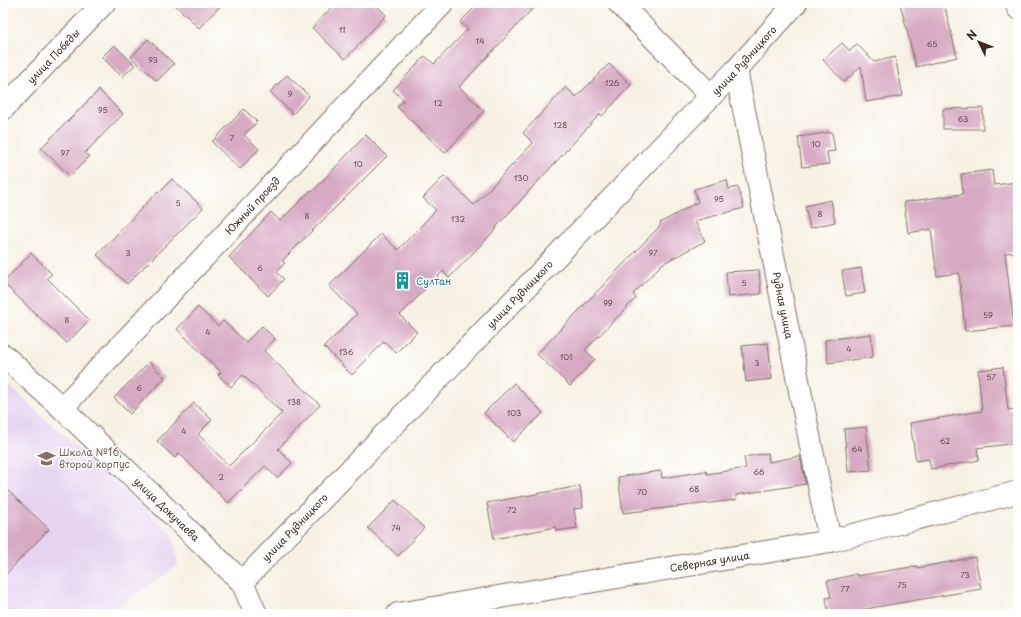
<svg xmlns="http://www.w3.org/2000/svg" width="1021" height="617" font-family="'Playpen Sans',sans-serif">
	<rect width="100%" height="100%" fill="#fff"/>
	<filter id="ink" filterUnits="userSpaceOnUse"><feTurbulence type="fractalNoise" baseFrequency=".025" numOctaves="2"/><feDisplacementMap in="SourceGraphic" scale="8" xChannelSelector="R" yChannelSelector="G"/><feConvolveMatrix kernelMatrix="1 2 1 2 8 2 1 2 1" color-interpolation-filters="sRGB"/></filter>
	<filter id="wash" filterUnits="userSpaceOnUse"><feTurbulence type="fractalNoise" baseFrequency=".012" numOctaves="4" result="noise"/><feDisplacementMap in="SourceGraphic" scale="16" xChannelSelector="R" yChannelSelector="G"/><feGaussianBlur stdDeviation="0.9" result="paint"/><feColorMatrix in="noise" values="0 0 0 0 0 0 0 0 0 0 0 0 0 0 0 0 0 1.4 0 .05"/><feComposite in="paint" operator="in"/></filter>
	<g filter="url(#wash)">
		<rect width="100%" height="100%" fill="#f6f1e3"/>
		<polygon fill="#e5d3f0" points="3,380 173,535 178,565 108,614 3,614"/>
		<g id="blocks">
			<g fill="#d7a9c2">
				<polygon points="173,3 223,3 199,28"/>
				<polygon points="336,3 374,3 386,15 345,59 312,28"/>
				<polygon points="479,3 538,3 459,87 484,111 445,153 397,107 404,100 393,90 425,56 434,64 468,29 460,22"/>
				<polygon points="900,3 944,3 957,57 916,67"/>
				<polygon points="148,39 174,64 157,81 131,57"/>
				<polygon points="842,43 850,51 857,44 874,62 895,57 903,96 866,102 861,66 844,82 823,60"/>
				<polygon points="114,45 135,65 122,77 102,57"/>
				<polygon points="609,64 631,85 602,116 600,114 496,227 497,228 449,278 443,271 400,315 417,332 396,353 384,341 352,375 324,347 357,314 329,286 381,234 398,250 436,210 423,198 444,176 474,205 533,143 523,133 566,87 576,97"/>
				<polygon points="287,75 309,96 293,114 270,92"/>
				<polygon points="99,90 123,114 85,153 89,157 70,176 41,148"/>
				<polygon points="983,108 983,129 943,129 943,109"/>
				<polygon points="244,109 257,122 244,135 259,149 240,169 212,142"/>
				<polygon points="832,132 835,151 827,152 829,164 802,167 798,137"/>
				<polygon points="366,135 387,156 282,261 285,263 276,272 284,279 268,296 229,257 271,212 280,221 310,191 312,192"/>
				<polygon points="992,170 994,185 1017,182 1018,252 1005,253 1014,326 965,331 959,273 937,276 931,229 908,233 904,202 963,194 961,174"/>
				<polygon points="172,179 203,208 127,284 97,255 158,191 159,192"/>
				<polygon points="727,180 729,189 738,187 744,208 695,221 705,241 662,264 633,294 636,298 585,350 595,359 570,386 537,354 661,225 660,223 698,202 694,189"/>
				<polygon points="831,200 835,222 810,228 805,206"/>
				<polygon points="31,253 52,274 47,278 89,320 67,343 3,283"/>
				<polygon points="861,268 865,293 846,296 842,271"/>
				<polygon points="759,270 761,294 728,297 726,272"/>
				<polygon points="198,307 218,326 223,321 246,342 262,326 275,339 264,351 320,405 278,449 292,463 277,478 265,466 228,503 179,453 175,458 157,441 194,403 212,420 198,434 229,466 282,413 243,375 231,387 218,375 221,372 177,329"/>
				<polygon points="871,334 873,357 828,363 825,340"/>
				<polygon points="768,343 772,379 746,382 742,346"/>
				<polygon points="149,362 165,378 130,414 114,398"/>
				<polygon points="1003,367 1008,410 1018,409 1018,443 977,448 979,460 931,469 929,459 916,461 910,423 982,411 978,370"/>
				<polygon points="514,383 543,413 513,442 484,413"/>
				<polygon points="866,427 871,470 848,472 844,429"/>
				<polygon points="768,453 769,462 800,456 806,484 736,495 736,500 623,513 618,477 661,471 662,478 706,471 707,474 746,468 744,457"/>
				<polygon points="3,486 49,529 3,577"/>
				<polygon points="580,486 583,508 574,509 577,528 556,531 556,527 494,539 487,503"/>
				<polygon points="395,500 424,528 398,556 368,528"/>
				<polygon points="975,557 981,589 876,607 845,614 829,614 826,598 831,597 827,581 857,574 857,576 917,566 917,568"/>
			</g>
		</g>
	</g>
	<g filter="url(#ink)">
		<use href="#blocks" fill-opacity="0" stroke="#7c7063" stroke-width="1"/>
		<g fill="none" stroke-linecap="round" stroke-linejoin="round">
			<defs>
				<g id="minor">
					<polyline points="619,3 711,96"/>
					<polyline points="1017,3 1018,8"/>
					<path id="s1" d="M 736,70 L 830,541"/>
					<path id="s2" d="M 3,109 L 104,3"/>
					<path id="s3" d="M 3,355 L 62,408 L 242,582 L 256,614"/>
					<path id="s4" d="M 62,408 L 443,3"/>
					<path id="s5" d="M 242,582 L 736,70 L 796,3"/>
					<path id="s6" d="M 398,614 L 830,541 L 1018,492"/>
				</g>
			</defs>
			<use href="#minor" stroke="#7c7063" stroke-width="24"/>
			<use href="#minor" stroke="#fff" stroke-width="22"/>
		</g>
	</g>
	<defs>
		<symbol id="building-bare" viewBox="-9 -9 18 18"><path d="M-4-6H4V6H1V3H-1V6H-4ZM-2.5-4.3h1.7v1.8h-1.7ZM.8-4.3h1.7v1.8H.8ZM-2.5-1h1.7V.8h-1.7ZM.8-1h1.7V.8H.8Z" fill="#0f9aa8" stroke="#fff" stroke-width="2.5" paint-order="stroke"/></symbol>
		<symbol id="school-bare" viewBox="-9 -9 18 18"><path d="M0-5L7-2L0 1L-7-2ZM-4 1L0 2.5L4 1V4Q0 6-4 4Z" fill="#8d6e63" stroke="#fff" stroke-width="2.5" paint-order="stroke"/></symbol>
	</defs>
	<g fill-rule="evenodd">
		<use href="#building-bare" x="390" y="268" width="25" height="25"/>
		<use href="#school-bare" x="34" y="446" width="25" height="25"/>
	</g>
	<g text-anchor="middle" stroke-width="3" stroke-linejoin="round" paint-order="stroke">
		<g font-size="8" fill="#624a47">
			<text x="342" y="33">11</text>
			<text x="480" y="44">14</text>
			<text x="932" y="47">65</text>
			<text x="153" y="63">93</text>
			<text x="612" y="86">126</text>
			<text x="290" y="97">9</text>
			<text x="438" y="106">12</text>
			<text x="103" y="113">95</text>
			<text x="963" y="122">63</text>
			<text x="560" y="128">128</text>
			<text x="232" y="141">7</text>
			<text x="816" y="147">10</text>
			<text x="65" y="156">97</text>
			<text x="358" y="167">10</text>
			<text x="521" y="181">130</text>
			<text x="719" y="202">95</text>
			<text x="178" y="206">5</text>
			<text x="820" y="217">8</text>
			<text x="307" y="219">8</text>
			<text x="458" y="222">132</text>
			<text x="128" y="256">3</text>
			<text x="653" y="256">97</text>
			<text x="260" y="271">6</text>
			<text x="744" y="286">5</text>
			<text x="608" y="306">99</text>
			<text x="988" y="318">59</text>
			<text x="67" y="323">8</text>
			<text x="208" y="335">4</text>
			<text x="849" y="352">4</text>
			<text x="346" y="355">136</text>
			<text x="566" y="360">101</text>
			<text x="757" y="366">3</text>
			<text x="991" y="380">57</text>
			<text x="139" y="391">6</text>
			<text x="294" y="405">138</text>
			<text x="514" y="416">103</text>
			<text x="184" y="434">4</text>
			<text x="945" y="444">62</text>
			<text x="857" y="452">64</text>
			<text x="759" y="475">66</text>
			<text x="221" y="480">2</text>
			<text x="694" y="492">68</text>
			<text x="642" y="495">70</text>
			<text x="512" y="513">72</text>
			<text x="396" y="531">74</text>
			<text x="965" y="578">73</text>
			<text x="902" y="588">75</text>
			<text x="845" y="592">77</text>
		</g>
		<g font-size="10" fill="#3b2a1e" stroke="#fff">
			<text dy="4" stroke="none"><textPath href="#s2" startOffset="73">улица Победы</textPath></text>
			<text dy="4" stroke="none"><textPath href="#s5" startOffset="724">улица Рудницкого</textPath></text>
			<text dy="4" stroke="none"><textPath href="#s4" startOffset="278">Южный проезд</textPath></text>
			<text dy="4" stroke="none"><textPath href="#s5" startOffset="400">улица Рудницкого</textPath></text>
			<text dy="4" stroke="none"><textPath href="#s1" startOffset="240">Рудная улица</textPath></text>
			<text dy="4" stroke="none"><textPath href="#s3" startOffset="225">улица Докучаева</textPath></text>
			<text dy="4" stroke="none"><textPath href="#s5" startOffset="76">улица Рудницкого</textPath></text>
			<text dy="4" stroke="none"><textPath href="#s6" startOffset="316">Северная улица</textPath></text>
		</g>
		<g font-size="10" fill="#0d838f" stroke="#fff" text-anchor="start">
			<text x="416" y="285">Султан</text>
		</g>
		<g font-size="10" fill="#785e54" stroke="#fff" text-anchor="start">
			<text x="59" y="456">Школа №16,<tspan x="59" dy="12">второй корпус</tspan></text>
		</g>
	</g>
	<rect width="1021" height="617" fill="none" stroke="#fff" stroke-width="16"/>
	<g transform="translate(979 42) rotate(313)" stroke="#ffffff" stroke-width="3" paint-order="stroke">
	<path d="M0-3L7 15L0 10L-7 15Z" fill="#3b2a1e"/>
	<text y="-6" font-size="11" font-weight="bold" text-anchor="middle" fill="#3b2a1e">N</text>
	</g>
</svg>
